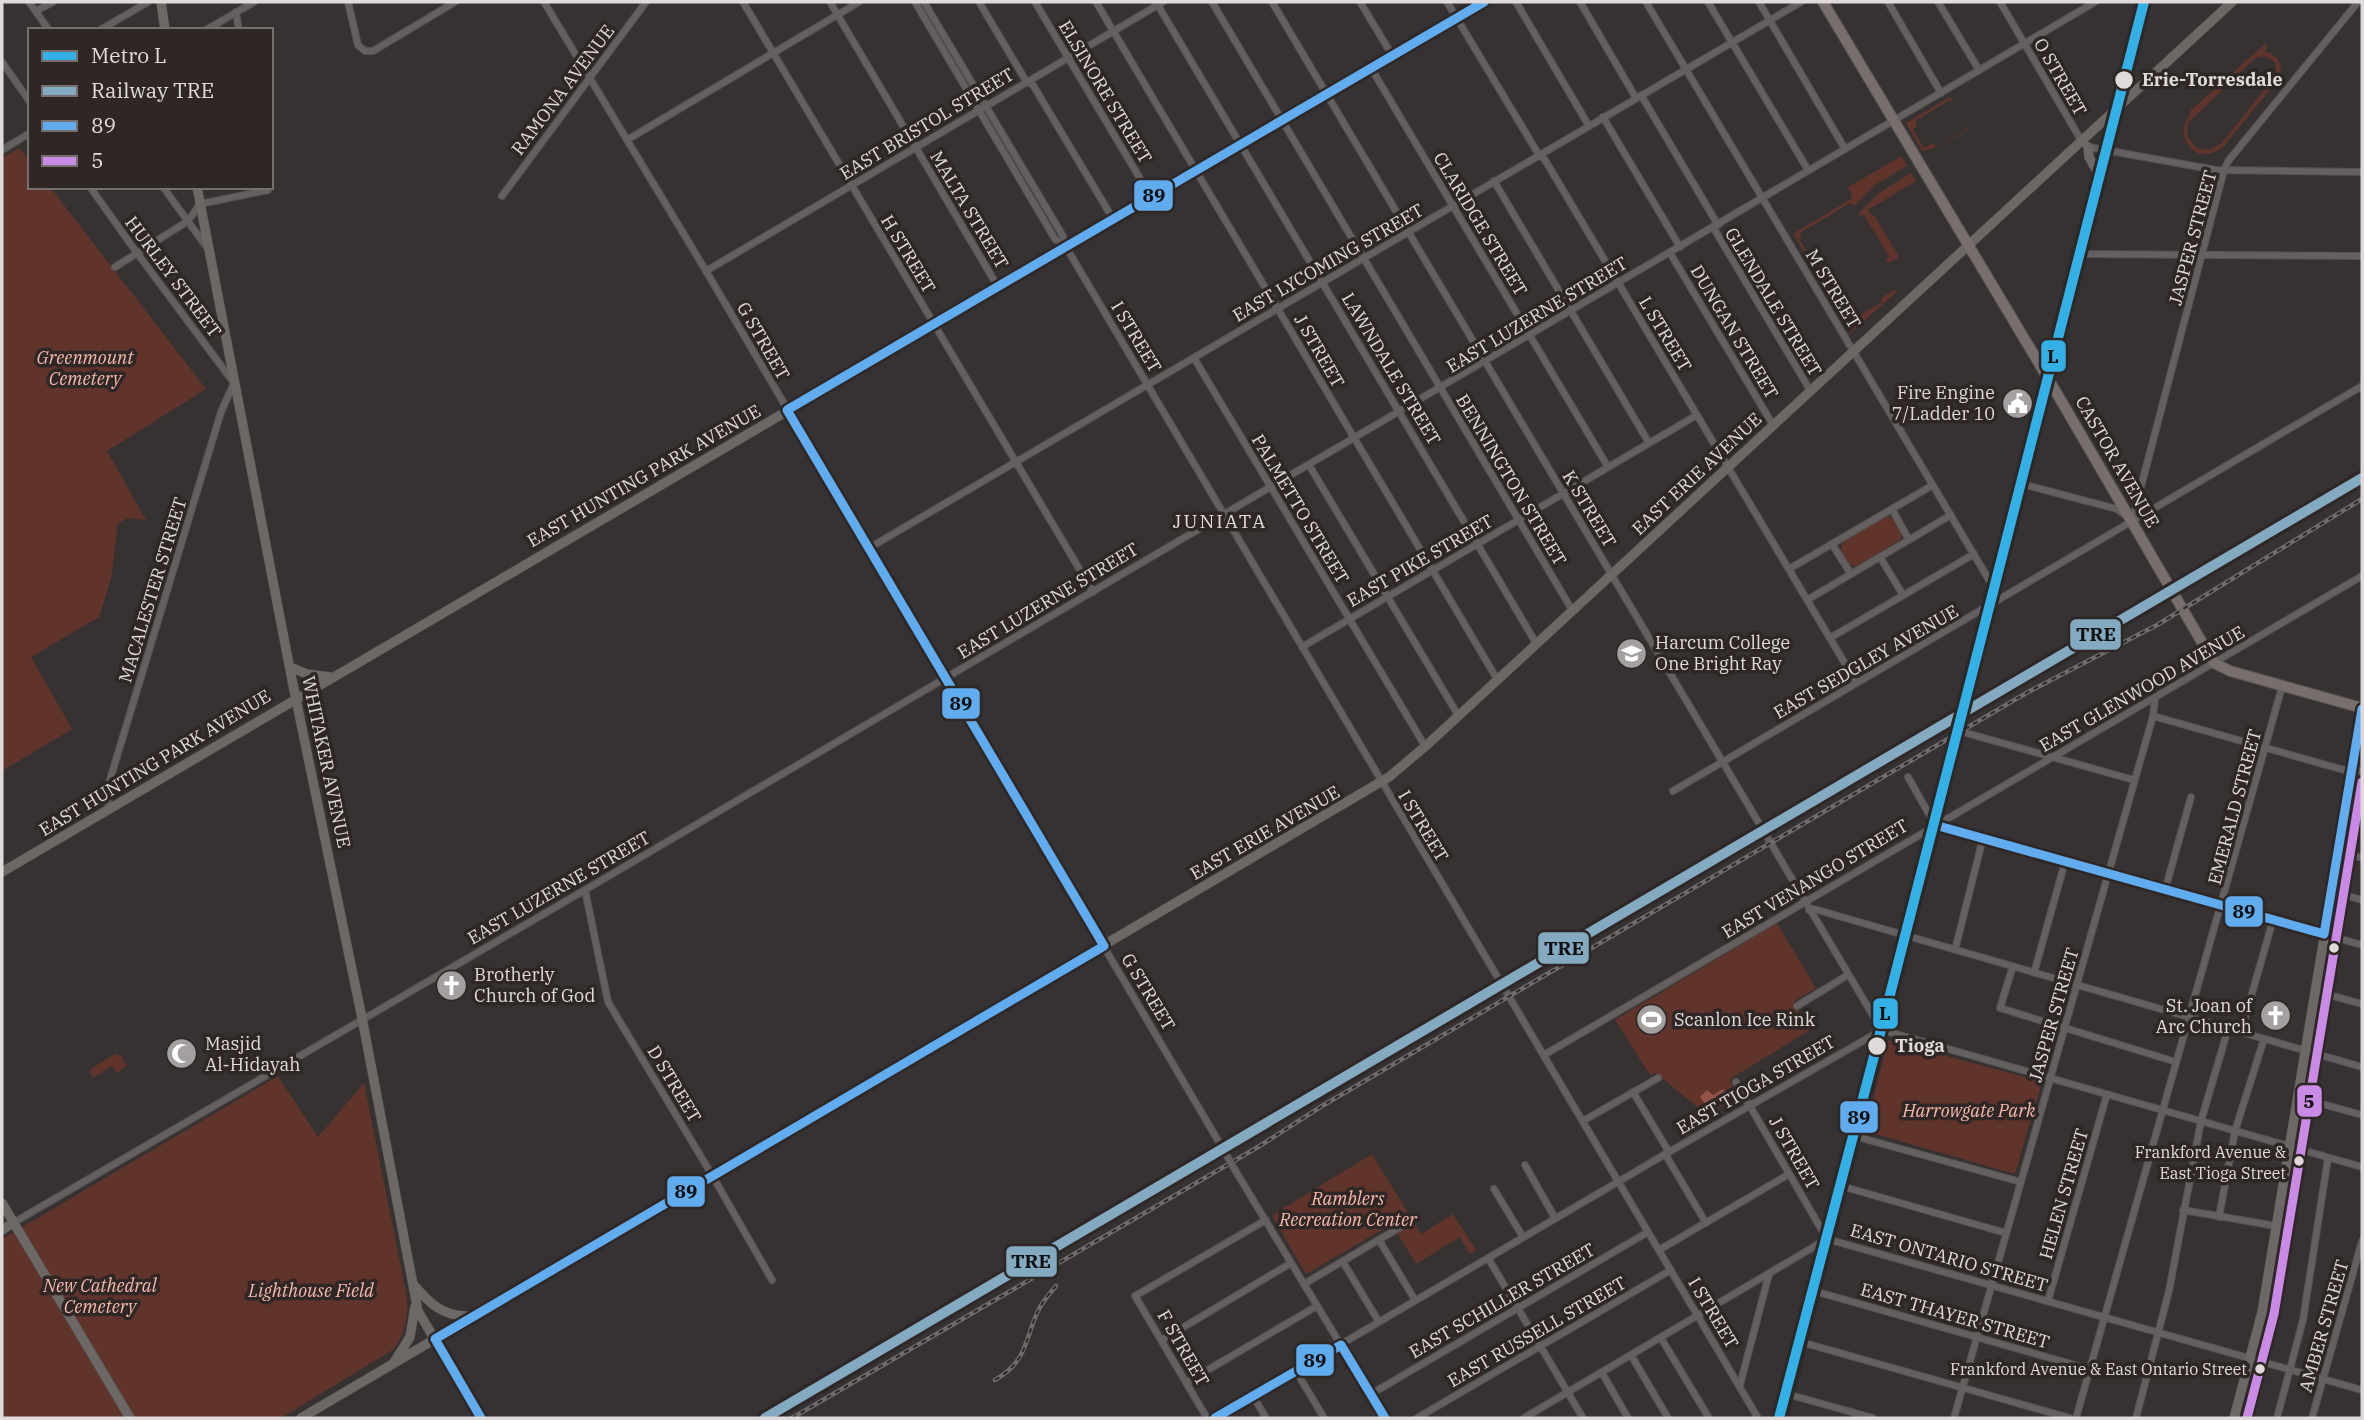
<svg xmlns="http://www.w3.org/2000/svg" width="2364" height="1420" font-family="'IBM Plex Serif',serif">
	<rect width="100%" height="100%" fill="#363232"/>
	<g fill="#60342b" fill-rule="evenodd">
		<path d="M 2265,44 L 2268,47 L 2264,51 C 2277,54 2282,63 2281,76 L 2223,147 C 2214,154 2206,156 2195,152 C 2181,139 2180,127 2191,113 L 2190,111 ZM 2266,56 L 2275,62 L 2277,74 L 2221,144 L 2208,150 L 2197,148 L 2187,136 L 2188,123 L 2255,58 Z"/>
		<polygon points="1950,97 1954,104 1950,100 1915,121 1917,126 1913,130 1924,148 1933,143 1937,147 1966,130 1965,124 1968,130 1940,146 1922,151 1906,123"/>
		<polygon points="19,148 30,161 30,187 50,187 206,389 107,451 146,520 128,518 118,523 111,579 99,617 31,657 72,729 2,771 2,158"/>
		<polygon points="1902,156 1907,166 1875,185 1854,206 1850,203 1800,233 1801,237 1799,239 1846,315 1853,319 1882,302 1881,298 1894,290 1898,291 1851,332 1794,235 1796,232 1853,198 1848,187"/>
		<polygon points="1911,173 1916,181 1868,210 1872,216 1874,215 1898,255 1898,258 1889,263 1886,260 1889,256 1864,215 1860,216 1859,213 1879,193"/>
		<path d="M 1886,516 C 1896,518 1903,529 1901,539 L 1859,565 C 1847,568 1845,559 1841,550 L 1843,540 Z"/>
		<polygon points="1777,923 1816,988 1793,1002 1810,1030 1730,1079 1738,1096 1707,1115 1656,1073 1650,1075 1615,1020"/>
		<polygon points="1888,1040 2042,1082 2015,1174 1865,1131"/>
		<polygon points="115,1054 121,1056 127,1066 117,1073 112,1066 93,1078 89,1070"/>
		<path d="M 278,1076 L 318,1137 L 364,1083 L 407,1298 C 408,1319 405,1332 394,1349 L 281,1418 L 2,1418 L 2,1239 Z"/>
		<polygon points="1372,1154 1421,1234 1453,1214 1476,1250 1470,1254 1460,1237 1416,1264 1392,1224 1306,1274 1273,1217 1274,1214"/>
	</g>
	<polygon fill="#935346" points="1723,1089 1729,1099 1709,1110 1700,1097 1707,1090 1713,1095"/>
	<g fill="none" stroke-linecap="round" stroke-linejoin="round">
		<defs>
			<g id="street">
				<polyline points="29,2 49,30"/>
				<polyline points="348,2 358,45 365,51 373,51 455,2"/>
				<polyline points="544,2 706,271 1213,1132"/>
				<polyline points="743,2 1093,592"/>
				<polyline points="830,2 998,287"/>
				<polyline points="915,2 1055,239 1066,247"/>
				<polyline points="924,2 1063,236 1066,247 1758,1418"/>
				<polyline points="979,2 1026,81 1033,85 1113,219"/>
				<polyline points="1035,2 1151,197"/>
				<polyline points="1096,2 1497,679"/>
				<polyline points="1156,2 1536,643"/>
				<polyline points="1212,2 1572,610"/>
				<polyline points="1272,2 1881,1029"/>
				<polyline points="1360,2 1392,55"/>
				<polyline points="1447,2 1539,155 1545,160 1856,682"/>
				<polyline points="1516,2 1589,126"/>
				<polyline points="1580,2 1636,98"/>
				<polyline points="1646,2 1995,590"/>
				<polyline points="1708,2 1808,170"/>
				<polyline points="1759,2 1845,149"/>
				<polyline points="1888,2 1941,93"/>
				<polyline points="1938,2 1979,70"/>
				<polyline points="2000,2 2081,140 2088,147 2216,170 2362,172"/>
				<polyline points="36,11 53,2"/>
				<polyline points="236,12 239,30"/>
				<polyline points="100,30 148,2"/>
				<polyline points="206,30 254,2"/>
				<polyline points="2,62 30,102"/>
				<polyline points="1371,68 1608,467"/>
				<polyline points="1641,95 1718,225"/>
				<polyline points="1603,117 1680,247"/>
				<polyline points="627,140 859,2"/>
				<polyline points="2,150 30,133"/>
				<polyline points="1494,181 1649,443"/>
				<polyline points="90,187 137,253 234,383 221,412 106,793 109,808"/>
				<polyline points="163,187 208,249"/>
				<polyline points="502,196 646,2"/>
				<polyline points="1713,227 1810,390"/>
				<polyline points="1670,253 1773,425"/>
				<polyline points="2081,254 2362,256"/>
				<polyline points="115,267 188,221 200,204 268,190 267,187"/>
				<polyline points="706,271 1163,2"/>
				<polyline points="1194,358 1425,746"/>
				<polyline points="1309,465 1458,715"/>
				<polyline points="2022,484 2117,509 2125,515"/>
				<polyline points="1892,509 1909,540"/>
				<polyline points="2132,521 2224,170 2229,160 2358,2"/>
				<polyline points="1832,544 1851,574"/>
				<polyline points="869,548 1801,2"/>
				<polyline points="1880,557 1903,595"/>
				<polyline points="1789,569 1933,485"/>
				<polyline points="1807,600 1951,515"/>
				<polyline points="1830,638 1974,554"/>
				<polyline points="1302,647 1697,415"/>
				<polyline points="2153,716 2344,770 2362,771"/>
				<polyline points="1959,731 2134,780"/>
				<polyline points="1908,777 1934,823"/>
				<polyline points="1673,791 2362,386"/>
				<polyline points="2344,812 2362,817"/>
				<polyline points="1935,825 2362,945"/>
				<polyline points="2338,851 2362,858"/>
				<polyline points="585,890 608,1002 712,1175 772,1280"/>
				<polyline points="2165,890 2191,797"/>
				<polyline points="2331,891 2362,900"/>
				<polyline points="1809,910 1814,909 2362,1067"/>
				<polyline points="1955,950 1983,838"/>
				<polyline points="2013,966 2000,1008 2176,1062"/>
				<polyline points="2034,973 2065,862"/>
				<polyline points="2315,991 2362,1004"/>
				<polyline points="1797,1006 1848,975"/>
				<polyline points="2241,1032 2273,920"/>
				<polyline points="1544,1055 2362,576"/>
				<polyline points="1736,1082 1827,1239"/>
				<polyline points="1633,1092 1669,1152"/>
				<polyline points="2297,1097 2362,1115"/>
				<polyline points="1583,1121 1658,1078"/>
				<polyline points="1854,1136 2021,1182"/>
				<polyline points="1665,1154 1706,1223"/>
				<polyline points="1525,1165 1555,1218"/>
				<polyline points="1238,1175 1385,1418"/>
				<polyline points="1841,1186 2006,1233"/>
				<polyline points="1494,1189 1523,1237"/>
				<polyline points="2183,1210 2276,1226"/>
				<polyline points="2219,1217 2235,1131 2264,1039"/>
				<polyline points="13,1223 585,890 2095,2"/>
				<polyline points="1827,1239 2362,1390"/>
				<polyline points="1379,1240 1415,1300"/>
				<polyline points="1659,1250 1789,1174"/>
				<polyline points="1488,1258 1583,1418"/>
				<polyline points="1343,1262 1379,1322"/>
				<polyline points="1304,1284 1409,1222"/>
				<polyline points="1814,1291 2089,1369"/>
				<polyline points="2048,1301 2107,1094"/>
				<polyline points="1661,1338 1709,1418"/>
				<polyline points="1162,1340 1291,1263"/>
				<polyline points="1801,1342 2070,1418"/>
				<polyline points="1631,1355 1668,1418"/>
				<polyline points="1296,1371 1324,1418"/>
				<polyline points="1602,1373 1628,1418"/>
				<polyline points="1187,1382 1317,1306"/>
				<polyline points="1740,1385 1769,1274"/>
				<polyline points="1371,1394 1648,1232"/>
				<polyline points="1787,1394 1873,1418"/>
				<polyline points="1253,1396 1266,1418"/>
				<polyline points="1207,1418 1135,1296 1266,1220"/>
				<polyline points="1215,1418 1669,1152 1882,1030 2362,1167"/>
				<polyline points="1417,1418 1671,1270"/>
				<polyline points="1524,1418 1827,1239"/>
				<polyline points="1954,1418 2153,716 2155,699"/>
				<polyline points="2076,1418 2282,687"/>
				<polyline points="2136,1418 2169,1291 2201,1121 2228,1029"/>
				<polyline points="2277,1418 2303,1320 2328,1158"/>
				<polyline points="2312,1418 2362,1241"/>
			</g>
			<g id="secondary">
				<polyline points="161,2 165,30"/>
				<polyline points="2088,147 2089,157 2101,178"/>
				<polyline points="197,187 292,680 362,1018 418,1311 481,1418"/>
				<polyline points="290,667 307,674 330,677"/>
				<polyline points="2,872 1484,2"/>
				<polyline points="2,1203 130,1418"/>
				<polyline points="2,1230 13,1223"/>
				<path d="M 413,1284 C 430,1304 443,1317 471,1316"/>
				<polyline points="395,1361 410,1337 415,1307"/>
				<polyline points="301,1418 1389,777 1428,744 2232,2"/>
				<polyline points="1781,1418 2146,2"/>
				<polyline points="2234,1418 2262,1312 2362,709"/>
			</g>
			<polyline id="primary" points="1823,2 2049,380 2214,663 2230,671 2362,708"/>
		</defs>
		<use href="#street" stroke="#545150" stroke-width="8"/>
		<use href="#secondary" stroke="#545150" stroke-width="10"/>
		<use href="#primary" stroke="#545150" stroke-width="12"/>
		<use href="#street" stroke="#63605f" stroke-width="6"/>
		<use href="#secondary" stroke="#6c6866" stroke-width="9"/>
		<use href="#primary" stroke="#776e6d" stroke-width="10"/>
		<defs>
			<g id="rail">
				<polyline points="1288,1104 1702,862 1748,839"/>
				<path d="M 995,1380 C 1029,1360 1024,1339 1039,1309 C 1043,1301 1050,1293 1056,1286"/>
				<polyline points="792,1418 1258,1147 1322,1106 2028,692 2157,625 2362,499"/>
			</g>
		</defs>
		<use href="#rail" stroke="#6e6c6b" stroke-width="4.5"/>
		<use href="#rail" stroke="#2e2726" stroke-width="2" stroke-dasharray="5" stroke-linecap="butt"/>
		<defs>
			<polyline id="street-bridge" points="1213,1132 1238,1175"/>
		</defs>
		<use href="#street-bridge" stroke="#545150" stroke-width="8" stroke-linecap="butt"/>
		<use href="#street-bridge" stroke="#63605f" stroke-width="6"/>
		<defs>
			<g id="bus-1">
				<polyline points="481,1418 435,1339 1104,946 787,410 1484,2"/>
				<polyline points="1215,1418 1341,1345 1385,1418"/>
				<polyline points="1781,1418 1935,825 2324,934 2362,709"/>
			</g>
			<polyline id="bus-2" points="2247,1418 2274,1314 2362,782"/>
		</defs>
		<use href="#bus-1" stroke="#2e2726" stroke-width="14"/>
		<use href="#bus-2" stroke="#2e2726" stroke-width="14"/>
		<use href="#bus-1" stroke="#60acee" stroke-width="9"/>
		<use href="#bus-2" stroke="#ca8be6" stroke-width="9"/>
		<defs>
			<polyline id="rail-1" points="765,1418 2362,478"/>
		</defs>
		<use href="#rail-1" stroke="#2e2726" stroke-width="16"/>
		<use href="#rail-1" stroke="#83aac1" stroke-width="10"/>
		<defs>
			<polyline id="metro-1" points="1779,1418 1883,1022 2144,2"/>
		</defs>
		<use href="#metro-1" stroke="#2e2726" stroke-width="16"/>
		<use href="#metro-1" stroke="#33b1e6" stroke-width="10"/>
	</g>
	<defs>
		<symbol id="civic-disc" viewBox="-11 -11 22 22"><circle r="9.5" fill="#a4a09f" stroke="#2e2726"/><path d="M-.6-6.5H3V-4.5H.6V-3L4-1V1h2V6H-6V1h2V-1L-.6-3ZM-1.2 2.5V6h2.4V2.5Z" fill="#fff"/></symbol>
		<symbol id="university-disc" viewBox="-11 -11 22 22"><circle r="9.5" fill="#a4a09f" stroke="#2e2726"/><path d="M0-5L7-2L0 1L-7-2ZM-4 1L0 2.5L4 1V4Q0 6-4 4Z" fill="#fff"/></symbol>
		<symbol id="church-disc" viewBox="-11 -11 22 22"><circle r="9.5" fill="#a4a09f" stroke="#2e2726"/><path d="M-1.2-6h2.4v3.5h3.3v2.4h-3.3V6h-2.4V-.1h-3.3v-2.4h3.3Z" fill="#fff"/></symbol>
		<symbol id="stadium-disc" viewBox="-11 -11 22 22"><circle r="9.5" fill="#a4a09f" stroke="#2e2726"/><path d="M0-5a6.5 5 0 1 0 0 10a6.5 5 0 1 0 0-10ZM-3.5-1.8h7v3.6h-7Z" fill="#fff"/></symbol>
		<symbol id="mosque-disc" viewBox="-11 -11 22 22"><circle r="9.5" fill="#a4a09f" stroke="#2e2726"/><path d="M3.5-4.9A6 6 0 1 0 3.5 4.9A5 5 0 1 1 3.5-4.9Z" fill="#fff"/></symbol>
	</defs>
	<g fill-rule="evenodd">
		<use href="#civic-disc" x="2000" y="386" width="35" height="35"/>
		<use href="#university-disc" x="1614" y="636" width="35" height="35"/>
		<use href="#church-disc" x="434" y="968" width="35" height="35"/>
		<use href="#church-disc" x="2258" y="998" width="35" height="35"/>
		<use href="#stadium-disc" x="1634" y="1002" width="35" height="35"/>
		<use href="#mosque-disc" x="164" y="1036" width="35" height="35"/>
	</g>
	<g fill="#e0dbda" stroke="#2e2726" stroke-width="2.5">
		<circle cx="2124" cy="80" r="10"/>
		<circle cx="2334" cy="948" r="6"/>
		<circle cx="1877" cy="1046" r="10"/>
		<circle cx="2299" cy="1161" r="6"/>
		<circle cx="2260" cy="1369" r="6"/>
	</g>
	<g text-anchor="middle" stroke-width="7" stroke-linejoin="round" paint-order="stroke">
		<g font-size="16" fill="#e0dbda" stroke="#2e2726" text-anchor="end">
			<text x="2286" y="1158">Frankford Avenue &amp;<tspan x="2286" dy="21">East Tioga Street</tspan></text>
			<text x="2247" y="1375">Frankford Avenue &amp; East Ontario Street</text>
		</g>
		<g font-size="18" fill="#e0dbda" stroke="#2e2726">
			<text transform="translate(2060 77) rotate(60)" y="6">O STREET</text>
			<text transform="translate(563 90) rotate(-53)" y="6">RAMONA AVENUE</text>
			<text transform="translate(1105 92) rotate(59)" y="6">ELSINORE STREET</text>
			<text transform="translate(927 124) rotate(-31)" y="6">EAST BRISTOL STREET</text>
			<text transform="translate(969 210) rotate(59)" y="6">MALTA STREET</text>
			<text transform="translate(1480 224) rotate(59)" y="6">CLARIDGE STREET</text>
			<text transform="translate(2193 238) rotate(-75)" y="6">JASPER STREET</text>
			<text transform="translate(908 254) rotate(59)" y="6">H STREET</text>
			<text transform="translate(1328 263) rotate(-30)" y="6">EAST LYCOMING STREET</text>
			<text transform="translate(173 277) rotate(53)" y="6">HURLEY STREET</text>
			<text transform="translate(1833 289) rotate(59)" y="6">M STREET</text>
			<text transform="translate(1773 302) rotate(59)" y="6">GLENDALE STREET</text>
			<text transform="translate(1537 315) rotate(-31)" y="6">EAST LUZERNE STREET</text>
			<text transform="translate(1734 332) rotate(59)" y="6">DUNGAN STREET</text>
			<text transform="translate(1665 334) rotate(59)" y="6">L STREET</text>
			<text transform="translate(1136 337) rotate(59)" y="6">I STREET</text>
			<text transform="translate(763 341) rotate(60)" y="6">G STREET</text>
			<text transform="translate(1319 351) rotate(60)" y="6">J STREET</text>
			<text transform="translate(1391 369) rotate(59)" y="6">LAWNDALE STREET</text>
			<text transform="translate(2117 462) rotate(60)" y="6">CASTOR AVENUE</text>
			<text transform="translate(1697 474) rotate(-43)" y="6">EAST ERIE AVENUE</text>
			<text transform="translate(644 476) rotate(-30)" y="6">EAST HUNTING PARK AVENUE</text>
			<text transform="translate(1511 480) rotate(59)" y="6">BENNINGTON STREET</text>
			<text transform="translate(1300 509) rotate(59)" y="6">PALMETTO STREET</text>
			<text transform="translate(1589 509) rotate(59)" y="6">K STREET</text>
			<text transform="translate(1420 561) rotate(-30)" y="6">EAST PIKE STREET</text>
			<text transform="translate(153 590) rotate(-73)" y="6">MACALESTER STREET</text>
			<text transform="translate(1048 601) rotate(-31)" y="6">EAST LUZERNE STREET</text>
			<text transform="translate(1866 662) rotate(-30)" y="6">EAST SEDGLEY AVENUE</text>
			<text transform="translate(2142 689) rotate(-30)" y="6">EAST GLENWOOD AVENUE</text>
			<text transform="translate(326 762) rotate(78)" y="6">WHITAKER AVENUE</text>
			<text transform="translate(155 763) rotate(-31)" y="6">EAST HUNTING PARK AVENUE</text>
			<text transform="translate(2235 807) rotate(-75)" y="6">EMERALD STREET</text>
			<text transform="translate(1423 826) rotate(59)" y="6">I STREET</text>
			<text transform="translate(1265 833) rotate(-30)" y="6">EAST ERIE AVENUE</text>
			<text transform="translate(1815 879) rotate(-31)" y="6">EAST VENANGO STREET</text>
			<text transform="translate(559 888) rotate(-30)" y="6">EAST LUZERNE STREET</text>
			<text transform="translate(1148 992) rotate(59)" y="6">G STREET</text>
			<text transform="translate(2054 1015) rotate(-74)" y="6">JASPER STREET</text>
			<text transform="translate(674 1084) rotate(59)" y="6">D STREET</text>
			<text transform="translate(1756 1085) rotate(-30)" y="6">EAST TIOGA STREET</text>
			<text transform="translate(1794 1153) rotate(60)" y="6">J STREET</text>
			<text transform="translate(2064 1194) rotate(-74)" y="6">HELEN STREET</text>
			<text transform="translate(1949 1258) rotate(16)" y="6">EAST ONTARIO STREET</text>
			<text transform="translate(1502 1301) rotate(-30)" y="6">EAST SCHILLER STREET</text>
			<text transform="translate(1713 1313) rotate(59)" y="6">I STREET</text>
			<text transform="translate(1955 1316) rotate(16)" y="6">EAST THAYER STREET</text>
			<text transform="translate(2324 1326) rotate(-74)" y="6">AMBER STREET</text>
			<text transform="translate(1537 1332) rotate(-30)" y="6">EAST RUSSELL STREET</text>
			<text transform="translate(1183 1348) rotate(60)" y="6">F STREET</text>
		</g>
		<g font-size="18" font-weight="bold" fill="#e0dbda" stroke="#2e2726" text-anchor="start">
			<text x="2142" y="86">Erie-Torresdale</text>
			<text x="1895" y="1052">Tioga</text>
		</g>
		<g font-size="18" font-style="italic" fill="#f6b8ab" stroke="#2e2726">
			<text x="85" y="364">Greenmount<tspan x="85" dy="21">Cemetery</tspan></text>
			<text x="1969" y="1117">Harrowgate Park</text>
			<text x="1348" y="1205">Ramblers<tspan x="1348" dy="21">Recreation Center</tspan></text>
			<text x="100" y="1292">New Cathedral<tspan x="100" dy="21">Cemetery</tspan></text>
			<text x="311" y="1297">Lighthouse Field</text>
		</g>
		<g font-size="18" fill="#e0dbda" stroke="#2e2726" text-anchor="start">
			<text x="1995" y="399" text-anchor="end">Fire Engine<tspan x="1995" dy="21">7/Ladder 10</tspan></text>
			<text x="1655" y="649">Harcum College<tspan x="1655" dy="21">One Bright Ray</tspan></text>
			<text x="474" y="981">Brotherly<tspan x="474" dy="21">Church of God</tspan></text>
			<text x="2252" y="1012" text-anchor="end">St. Joan of<tspan x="2252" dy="21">Arc Church</tspan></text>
			<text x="1674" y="1026">Scanlon Ice Rink</text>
			<text x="205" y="1050">Masjid<tspan x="205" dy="21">Al-Hidayah</tspan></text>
		</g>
		<g font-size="19" letter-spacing="2" fill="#e0dbda" stroke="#2e2726">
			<text x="1220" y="528">JUNIATA</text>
		</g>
	</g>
	<g stroke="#2e2726" stroke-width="2.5">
		<rect x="1133" y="179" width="41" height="33" rx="7" fill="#60acee"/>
		<rect x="2040" y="339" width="27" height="34" rx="7" fill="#33b1e6"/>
		<rect x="2069" y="618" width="53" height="33" rx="7" fill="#83aac1"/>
		<rect x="941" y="687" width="40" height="33" rx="7" fill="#60acee"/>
		<rect x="2224" y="895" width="40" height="33" rx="7" fill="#60acee"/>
		<rect x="1537" y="931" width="53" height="34" rx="7" fill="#83aac1"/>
		<rect x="1872" y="997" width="27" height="33" rx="7" fill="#33b1e6"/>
		<rect x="2296" y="1084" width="27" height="34" rx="7" fill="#ca8be6"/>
		<rect x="1839" y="1100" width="40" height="34" rx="7" fill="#60acee"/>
		<rect x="666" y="1175" width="40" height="33" rx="7" fill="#60acee"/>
		<rect x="1005" y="1245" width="53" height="33" rx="7" fill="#83aac1"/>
		<rect x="1295" y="1343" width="40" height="34" rx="7" fill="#60acee"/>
	</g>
	<g font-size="19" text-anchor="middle" font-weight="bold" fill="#111">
		<text x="1154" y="202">89</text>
		<text x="2053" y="363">L</text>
		<text x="2096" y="641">TRE</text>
		<text x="961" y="710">89</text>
		<text x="2244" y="918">89</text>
		<text x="1564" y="955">TRE</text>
		<text x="1885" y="1020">L</text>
		<text x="2309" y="1108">5</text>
		<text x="1859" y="1124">89</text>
		<text x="686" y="1198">89</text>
		<text x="1031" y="1268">TRE</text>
		<text x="1315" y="1367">89</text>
	</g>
	<rect width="2364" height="1420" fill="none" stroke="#e0dbda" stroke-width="7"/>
	<rect x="28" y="28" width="245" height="161" fill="#2e2726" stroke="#756f6e" stroke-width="2"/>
	<rect x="42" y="51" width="35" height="10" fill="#33b1e6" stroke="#756f6e" stroke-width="2"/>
	<text x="91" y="63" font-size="21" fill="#e0dbda">Metro L</text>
	<rect x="42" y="86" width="35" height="10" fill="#83aac1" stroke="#756f6e" stroke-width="2"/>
	<text x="91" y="98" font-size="21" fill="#e0dbda">Railway TRE</text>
	<rect x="42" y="121" width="35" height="10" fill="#60acee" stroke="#756f6e" stroke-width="2"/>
	<text x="91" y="133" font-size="21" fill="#e0dbda">89</text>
	<rect x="42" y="156" width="35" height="10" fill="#ca8be6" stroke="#756f6e" stroke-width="2"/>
	<text x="91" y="168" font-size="21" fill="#e0dbda">5</text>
</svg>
